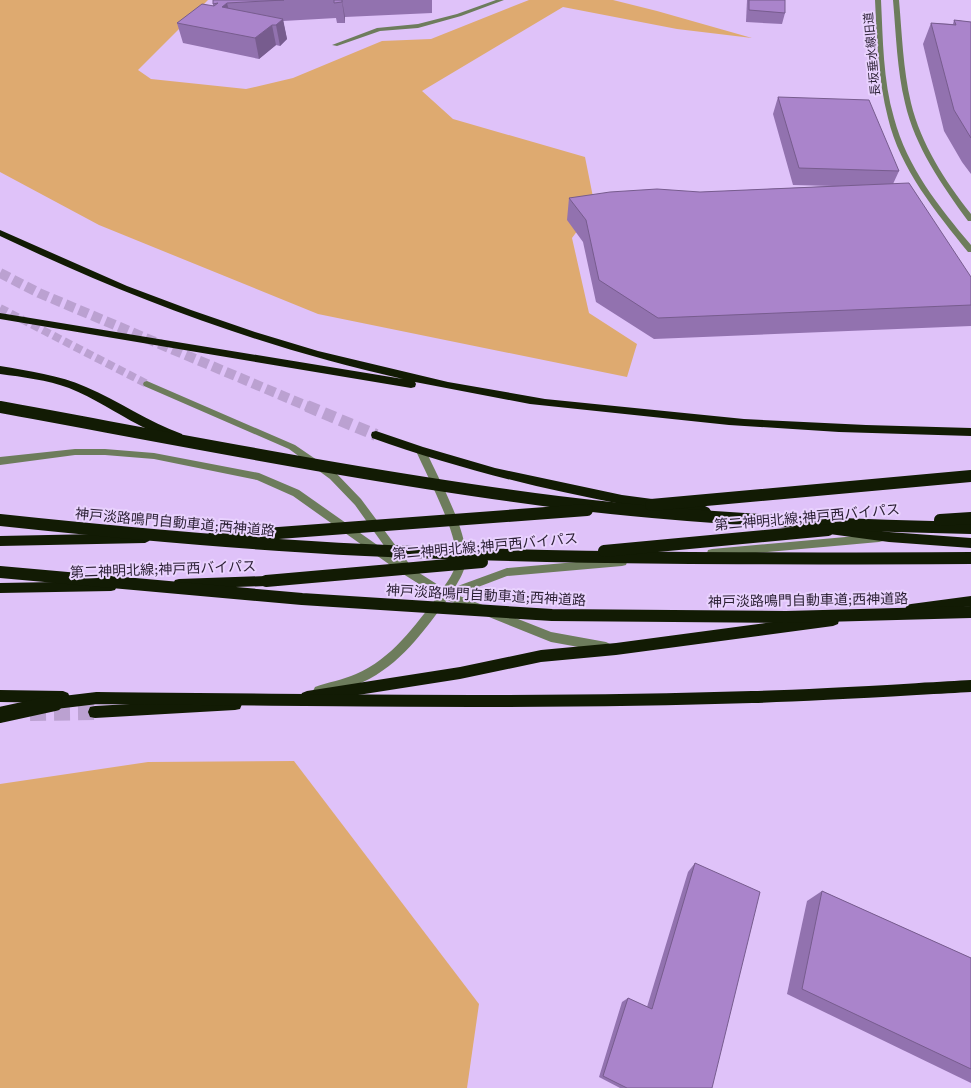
<svg xmlns="http://www.w3.org/2000/svg" width="971" height="1088" font-family="'Libre Baskerville','Noto Sans JP',serif">
	<rect width="100%" height="100%" fill="#dfc2f9"/>
	<g fill="#deaa70">
		<polygon points="0,0 208,0 138,70 151,79 246,89 293,78 382,41 431,39 529,0 613,0 657,11 752,38 677,29 563,7 422,91 453,119 585,157 595,207 572,238 589,313 637,344 627,377 318,314 99,225 0,172"/>
		<polygon points="294,761 479,1004 467,1088 0,1088 0,784 148,762"/>
	</g>
	<g fill="none" stroke-linecap="round" stroke-linejoin="round">
		<polyline stroke="#bba1d1" stroke-width="8" stroke-dasharray="8 4" stroke-linecap="butt" points="0,308 147,384"/>
		<polyline stroke="#bba1d1" stroke-width="10" stroke-dasharray="10 4.5" stroke-linecap="butt" points="0,273 39,293 309,407"/>
		<polyline stroke="#bba1d1" stroke-width="12" stroke-dasharray="12 6" stroke-linecap="butt" points="307,406 376,435"/>
		<polyline stroke="#bba1d1" stroke-width="16" stroke-dasharray="16 8" stroke-linecap="butt" points="30,713 95,712"/>
		<g fill="#6d7c5c" fill-rule="evenodd">
			<polygon points="496,0 504,0 461,16 418,28 380,31 337,46 332,45 377,28 418,24 457,14"/>
			<path d="M 875,0 L 881,0 C 883,40 883,80 894,118 C 907,167 939,207 971,245 L 971,252 L 968,252 C 936,212 900,169 888,118 C 878,79 877,39 875,0 Z"/>
			<path d="M 893,0 L 899,0 C 902,34 903,69 911,103 C 921,144 945,181 971,214 L 971,221 L 968,221 C 942,185 915,147 905,103 C 897,70 896,34 893,0 Z"/>
			<path d="M 147,381 L 295,445 L 336,473 L 361,499 L 413,569 L 443,588 C 448,581 454,572 456,564 C 461,539 427,476 416,451 L 421,448 L 426,451 C 439,480 468,531 466,561 C 465,570 460,579 455,587 L 507,568 L 622,558 L 626,559 L 627,562 L 626,565 L 622,566 L 507,576 L 457,595 L 551,632 L 606,642 L 610,644 L 611,647 L 610,650 L 606,652 L 551,642 L 447,600 C 423,632 400,665 363,682 C 350,688 333,692 319,696 L 315,695 L 313,691 L 315,687 C 328,682 343,680 356,674 C 392,659 415,625 438,596 L 400,572 L 293,496 L 257,480 L 154,459 L 105,455 L 75,455 L 0,465 L 0,457 L 75,449 L 105,449 L 154,453 L 259,473 L 299,490 L 390,554 L 355,505 L 330,479 L 289,449 L 144,386 L 143,384 L 144,382 Z"/>
			<polygon points="879,534 883,535 884,538 883,541 879,542 712,557 708,556 707,553 708,550 712,549"/>
		</g>
		<g fill="#121b04" fill-rule="evenodd">
			<path d="M 0,230 L 127,286 L 191,310 L 255,332 L 318,351 L 448,382 L 545,399 L 744,419 L 866,425 L 971,428 L 971,436 L 839,432 L 729,425 L 530,404 L 415,382 L 416,384 L 415,387 L 411,388 L 0,319 L 0,313 L 403,379 C 263,348 130,298 0,236 Z"/>
			<path d="M 0,366 C 29,371 59,375 86,387 C 119,401 148,422 182,434 L 183,437 L 182,440 C 172,443 149,430 139,425 C 116,413 94,398 69,388 C 47,380 23,377 0,374 Z"/>
			<path d="M 376,431 L 423,447 L 495,468 L 622,495 L 705,506 L 709,508 L 711,511 L 709,514 L 705,516 C 677,512 648,510 621,504 C 537,488 453,467 372,438 L 371,435 L 372,432 Z"/>
			<polygon points="822,523 889,532 971,538 971,548 889,542 822,533 818,531 816,528 818,525"/>
			<polygon points="265,529 269,531 271,534 269,537 265,539 213,541 209,539 207,536 209,533 213,531"/>
			<polygon points="145,533 149,535 151,538 149,541 145,543 0,546 0,536"/>
			<polygon points="266,576 270,577 272,581 270,585 266,586 179,589 175,588 173,584 175,580 179,579"/>
			<polygon points="111,581 115,582 117,586 115,590 111,591 0,593 0,583"/>
			<polygon points="971,596 971,606 911,614 907,613 905,609 907,605 911,604"/>
			<polygon points="833,614 838,616 839,620 838,624 833,626 616,655 541,662 460,679 307,703 302,701 300,697 302,693 307,691 460,667 541,650 616,643"/>
			<polygon points="0,690 63,691 68,693 70,697 68,701 63,703 0,702"/>
			<polygon points="235,698 240,699 242,704 240,709 235,710 95,718 90,717 88,712 90,707 95,706"/>
		</g>
		<g stroke="#121b04" stroke-width="12">
			<path d="M 0,407 C 186,441 371,478 558,502 C 695,519 833,525 971,528"/>
			<polyline points="651,505 971,476"/>
			<path d="M 0,520 C 122,533 243,544 365,550 C 567,559 769,559 971,558"/>
			<polyline points="940,520 971,518"/>
			<polyline points="265,534 587,510"/>
			<polyline points="604,551 828,530"/>
			<polyline points="0,572 302,599 552,615 786,617 971,612"/>
			<polyline points="266,581 482,562"/>
			<path d="M 47,704 L 97,698 C 315,700 533,704 752,697 C 825,695 898,690 971,686"/>
		</g>
		<polyline stroke="#121b04" stroke-width="16" points="0,715 55,703"/>
	</g>
	<g fill="#9272af">
		<polygon points="213,0 432,0 432,13 345,17 345,23 337,23 336,18 283,21 287,39 280,46 276,45 259,59 183,43 177,23 213,6"/>
		<polygon points="747,0 785,0 785,13 782,24 746,22"/>
		<polygon points="954,20 971,22 971,174 962,162 944,131 923,44 931,23 953,24"/>
		<polygon points="778,97 899,171 893,184 971,277 971,326 654,339 596,302 583,242 567,220 569,198 833,186 793,185 773,114"/>
		<polygon points="695,863 712,1088 620,1088 599,1077 622,1002 628,998 647,1007 688,872"/>
		<polygon points="822,891 971,958 971,1083 787,994 807,901"/>
	</g>
	<g fill="#775c8e">
		<polygon points="342,0 345,17 345,23 342,2"/>
		<polygon points="227,3 232,23 222,7"/>
		<polygon points="283,19 287,39 280,46 276,25"/>
		<polygon points="272,25 276,45 259,59 255,38"/>
	</g>
	<g fill="#aa84cb" stroke="#775c8e">
		<polygon points="213,0 284,0 227,3 222,7 283,19 276,25 272,25 255,38 177,23 202,4 214,6 218,3 213,4"/>
		<polygon points="334,0 342,0 342,2 334,3"/>
		<polygon points="749,0 785,0 785,13 749,10"/>
		<polygon points="954,20 971,22 971,138 954,110 931,23 956,25"/>
		<polygon points="778,97 869,100 899,171 799,168"/>
		<polygon points="909,183 971,277 971,305 658,318 599,280 586,220 569,198 610,192 657,189 700,192"/>
		<polygon points="695,863 760,892 712,1088 627,1088 603,1076 628,998 652,1009"/>
		<polygon points="822,891 971,958 971,1069 802,989"/>
	</g>
	<g text-anchor="middle" stroke-width="4" stroke-linejoin="round" paint-order="stroke">
		<g font-size="12" fill="#2a1f33" stroke="#e9d2fe">
			<text transform="translate(872 54) rotate(-95)" y="4">長坂垂水線旧道</text>
		</g>
		<g font-size="14" fill="#2a1f33" stroke="#e9d2fe">
			<text transform="translate(807 517) rotate(-5)" y="5">第二神明北線;神戸西バイパス</text>
			<text transform="translate(175 522) rotate(5)" y="5">神戸淡路鳴門自動車道;西神道路</text>
			<text transform="translate(485 546) rotate(-5)" y="5">第二神明北線;神戸西バイパス</text>
			<text transform="translate(163 569) rotate(-2)" y="5">第二神明北線;神戸西バイパス</text>
			<text transform="translate(486 595) rotate(3)" y="5">神戸淡路鳴門自動車道;西神道路</text>
			<text transform="translate(808 600) rotate(-1)" y="5">神戸淡路鳴門自動車道;西神道路</text>
		</g>
	</g>
</svg>
